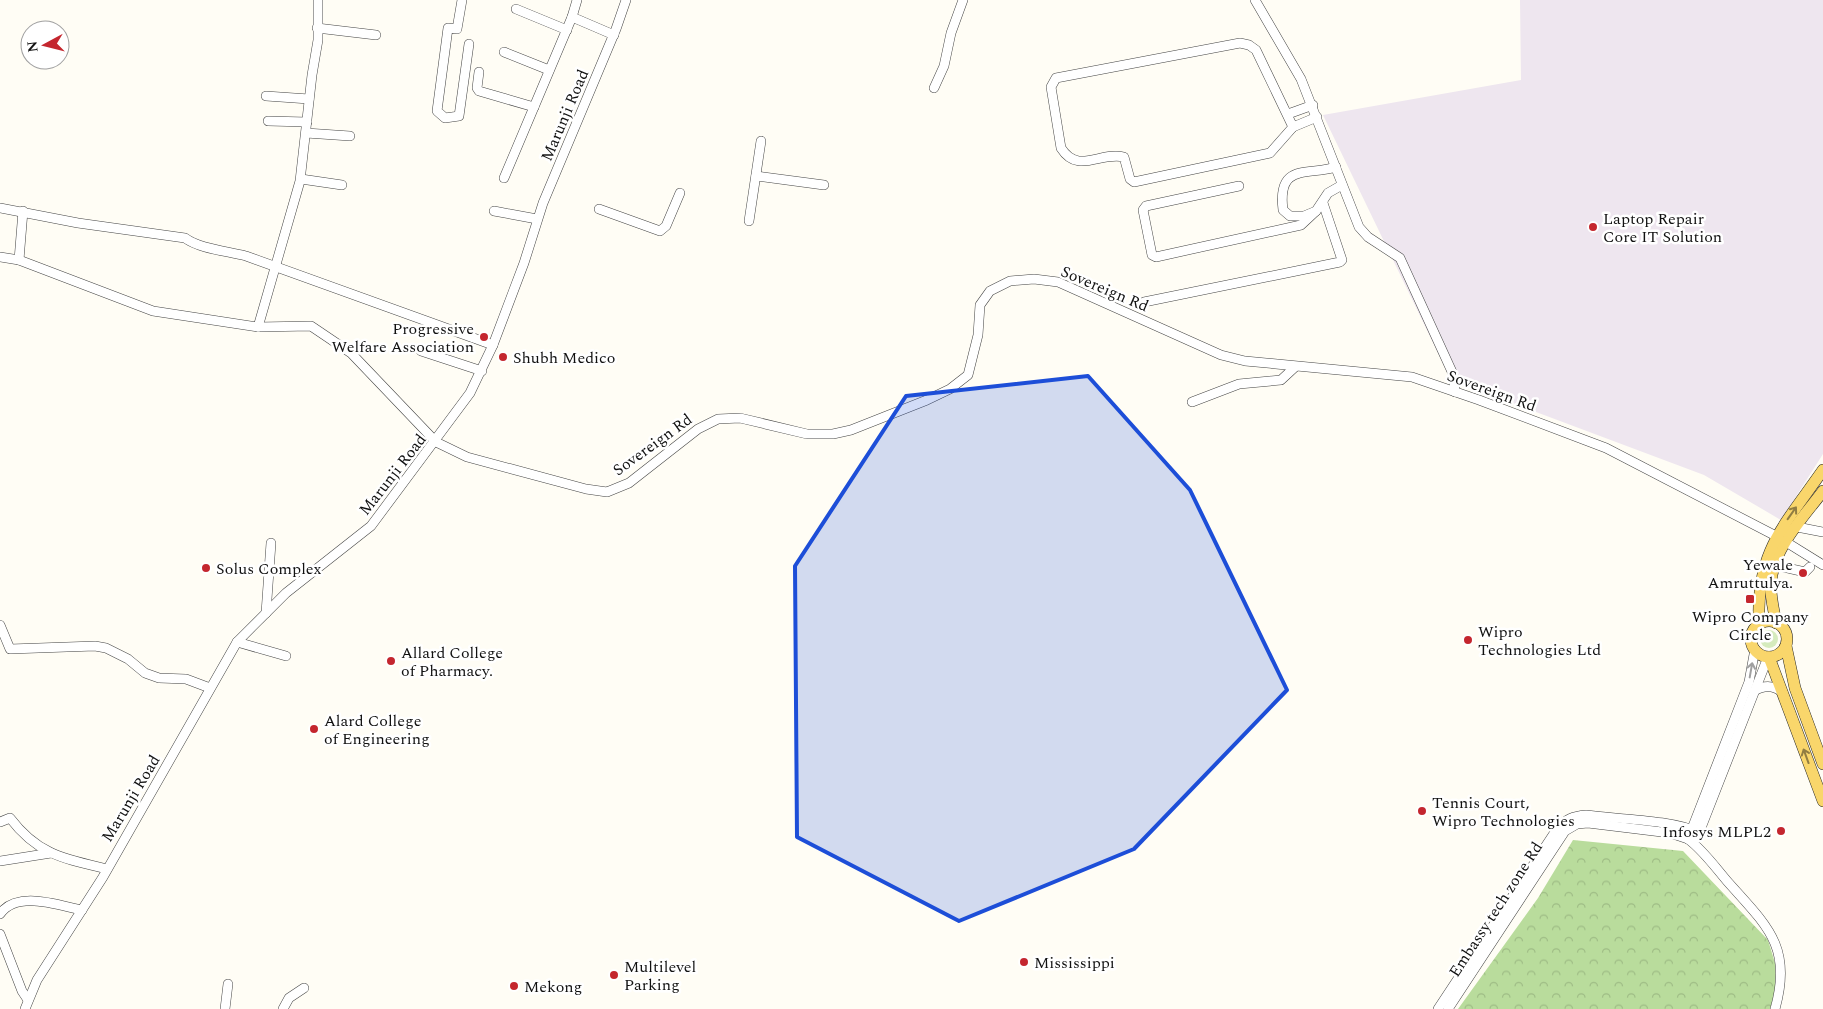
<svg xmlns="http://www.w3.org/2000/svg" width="1823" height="1009" font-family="Spectral,serif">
	<defs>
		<pattern id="forest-crowns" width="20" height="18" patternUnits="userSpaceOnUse" patternTransform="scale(1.25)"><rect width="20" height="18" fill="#b9dc9c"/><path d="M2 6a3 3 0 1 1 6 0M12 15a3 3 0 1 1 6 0" fill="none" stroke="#9ebc85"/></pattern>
	</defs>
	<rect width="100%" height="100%" fill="#fffdf5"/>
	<polygon fill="#eee6ef" points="1520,0 1823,0 1823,454 1781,520 1704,475 1451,380 1323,115 1521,80"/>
	<circle fill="#d5ebbd" cx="1769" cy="639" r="9"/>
	<polygon fill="url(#forest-crowns)" points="1573,840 1683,851 1768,940 1775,963 1776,990 1770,1009 1458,1009 1538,898"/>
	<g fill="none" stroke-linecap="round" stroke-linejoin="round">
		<defs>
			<g id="minor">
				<polyline points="462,0 457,29 448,28 437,111 445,118 459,116 469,44"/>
				<polyline points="577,0 572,17 614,35"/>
				<polyline points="1255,0 1301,79 1359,227 1368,237 1400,258 1453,374 1455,392"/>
				<polyline points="516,9 567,30"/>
				<polyline points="317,28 376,35"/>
				<path d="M 1240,43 L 1249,45 L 1256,50 L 1293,127 L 1270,153 L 1134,182 L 1130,179 L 1124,157 C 1101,151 1078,175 1061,148 L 1051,87 L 1056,78 Z"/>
				<polyline points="504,52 549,70"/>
				<polyline points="479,72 477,88 479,91 534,107 572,17"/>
				<polyline points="934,88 944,66 951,33 963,0"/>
				<polyline points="266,96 309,99"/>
				<polyline points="1288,114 1313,105"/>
				<polyline points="268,121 307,122"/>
				<polyline points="1293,127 1317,117"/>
				<polyline points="306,133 350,136"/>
				<path d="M 1336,167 C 1308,176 1277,162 1283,210 L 1290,216 L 1304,216 L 1316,211 L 1328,193 L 1342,185"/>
				<polyline points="756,176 824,185"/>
				<polyline points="504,178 534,107"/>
				<polyline points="301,179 342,185"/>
				<polyline points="1239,186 1146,206 1143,210 1152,255 1156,257 1301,225 1316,211"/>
				<path d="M 0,208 L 78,223 L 185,238 C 200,249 227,251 246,256 L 493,345"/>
				<polyline points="599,209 660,231 666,226 680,193"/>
				<polyline points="494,211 537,219"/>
				<polyline points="749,221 761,141"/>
				<polyline points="0,257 19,260 153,311 258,327 311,326 351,353 436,442 467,457 586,489 607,492 629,483 698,429 718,419 740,418 807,434 833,434 851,430 927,400 950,389 968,375 978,335 980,305 990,291 1010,281 1034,279 1058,282 1221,355 1245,361 1412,377 1479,400 1606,448 1776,536"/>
				<polyline points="19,260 23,211"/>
				<polyline points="1144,302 1340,262 1342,260 1323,203"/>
				<polyline points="258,327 300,181 312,75 318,40 318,0"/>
				<polyline points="421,351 482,371"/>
				<polyline points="1192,402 1239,384 1281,380 1295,367"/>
				<polyline points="1797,527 1823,532"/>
				<polyline points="1786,542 1823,565"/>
				<polyline points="1774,565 1805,572 1810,567"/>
				<polyline points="266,613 271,543"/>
				<polyline points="0,625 10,649 95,646 106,648 128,659 145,673 159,678 186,679 210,688"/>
				<polyline points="237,642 286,656"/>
				<path d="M 1755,649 L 1749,682 L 1688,839 C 1703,850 1715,867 1727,881 C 1766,925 1793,946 1775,1009"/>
				<path d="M 1754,691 C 1764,685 1774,685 1783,693"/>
				<path d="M 0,822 L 10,818 C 38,855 65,859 107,869"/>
				<polyline points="1697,838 1768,657"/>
				<polyline points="0,861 51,853"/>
				<path d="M 0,914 C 17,890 57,905 82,910"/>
				<polyline points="0,934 22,991 28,1000"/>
				<polyline points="25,1009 37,980 103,877 237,642 286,593 371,526 470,393 493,345 524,263 543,203 616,29 626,0"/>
				<polyline points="225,1009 228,984"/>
				<polyline points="283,1009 289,998 304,988"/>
				<path d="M 1438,1009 L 1557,829 C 1566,819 1573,816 1586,815 C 1616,819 1675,820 1700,833"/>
				<polyline points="1448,1009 1565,831 1577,824 1588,823 1670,833 1688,839"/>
			</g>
			<g id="major">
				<circle cx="1769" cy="639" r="18"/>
				<path d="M 1776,623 C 1774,610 1770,597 1771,584 C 1772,549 1803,518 1823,491"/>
				<path d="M 1759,624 C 1756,551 1784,526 1823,470"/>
				<polyline points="1786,646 1795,688 1823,764"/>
				<polyline points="1769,657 1823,801"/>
			</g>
		</defs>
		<use href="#minor" stroke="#444" stroke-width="10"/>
		<use href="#major" stroke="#222" stroke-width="12"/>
		<use href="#minor" stroke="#fff" stroke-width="9"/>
		<use href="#major" stroke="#f9d66b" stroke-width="11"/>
	</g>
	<defs><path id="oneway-shaft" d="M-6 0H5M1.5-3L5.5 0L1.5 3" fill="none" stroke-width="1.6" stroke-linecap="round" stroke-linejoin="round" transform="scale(1.25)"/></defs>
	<g stroke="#917d42">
		<use href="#oneway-shaft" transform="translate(1792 513) rotate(-55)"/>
		<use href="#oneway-shaft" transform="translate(1806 756) rotate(-110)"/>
	</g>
	<use stroke="#a0a0a0" href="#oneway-shaft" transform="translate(1751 670) rotate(-80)"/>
	<path fill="#1d4ed8" fill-opacity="0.2" stroke="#1d4ed8" stroke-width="4" stroke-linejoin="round" d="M 1088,376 L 1190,490 L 1287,690 L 1134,849 L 959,921 L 797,837 L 795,566 L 906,396 Z"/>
	<g fill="#c4262e" stroke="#fff" stroke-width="2">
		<circle cx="1593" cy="227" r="5"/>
		<circle cx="484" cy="337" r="5"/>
		<circle cx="503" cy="357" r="5"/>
		<circle cx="206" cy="568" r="5"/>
		<circle cx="1803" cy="573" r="5"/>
		<rect x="1745" y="594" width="10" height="10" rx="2.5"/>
		<circle cx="1468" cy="640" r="5"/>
		<circle cx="391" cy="661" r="5"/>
		<circle cx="314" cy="729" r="5"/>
		<circle cx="1422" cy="811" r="5"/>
		<circle cx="1781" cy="831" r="5"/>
		<circle cx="1024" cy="962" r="5"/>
		<circle cx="614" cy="975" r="5"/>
		<circle cx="514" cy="986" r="5"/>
	</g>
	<g text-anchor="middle" stroke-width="5" stroke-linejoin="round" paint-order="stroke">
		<g font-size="16" fill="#111" stroke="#fff">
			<text transform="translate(564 115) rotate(-67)" y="6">Marunji Road</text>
			<text transform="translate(1105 288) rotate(23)" y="6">Sovereign Rd</text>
			<text transform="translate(1492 390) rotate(20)" y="6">Sovereign Rd</text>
			<text transform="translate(652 444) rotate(-36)" y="6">Sovereign Rd</text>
			<text transform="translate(392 474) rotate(-52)" y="6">Marunji Road</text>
			<text transform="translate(130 798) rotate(-59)" y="6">Marunji Road</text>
			<text transform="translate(1495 909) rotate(-57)" y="6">Embassy tech zone Rd</text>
		</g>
		<g font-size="16" fill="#111" stroke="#fff" text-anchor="start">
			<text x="1603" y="224">Laptop Repair<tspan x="1603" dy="18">Core IT Solution</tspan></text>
			<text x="474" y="334" text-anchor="end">Progressive<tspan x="474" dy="18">Welfare Association</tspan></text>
			<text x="513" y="363">Shubh Medico</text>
			<text x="1793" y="570" text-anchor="end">Yewale<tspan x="1793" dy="18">Amruttulya.</tspan></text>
			<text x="216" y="574">Solus Complex</text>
			<text x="1750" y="622" text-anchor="middle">Wipro Company<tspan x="1750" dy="18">Circle</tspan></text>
			<text x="1478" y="637">Wipro<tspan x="1478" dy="18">Technologies Ltd</tspan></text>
			<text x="401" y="658">Allard College<tspan x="401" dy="18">of Pharmacy.</tspan></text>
			<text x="324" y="726">Alard College<tspan x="324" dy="18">of Engineering</tspan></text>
			<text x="1432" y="808">Tennis Court,<tspan x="1432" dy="18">Wipro Technologies</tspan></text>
			<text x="1771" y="837" text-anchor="end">Infosys MLPL2</text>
			<text x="1034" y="968">Mississippi</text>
			<text x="624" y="972">Multilevel<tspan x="624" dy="18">Parking</tspan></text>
			<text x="524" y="992">Mekong</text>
		</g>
	</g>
	<g transform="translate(45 45) rotate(263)"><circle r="24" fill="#ffffff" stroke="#a0a0a0"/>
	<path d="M0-4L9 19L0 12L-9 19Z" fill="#c4262e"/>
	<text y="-8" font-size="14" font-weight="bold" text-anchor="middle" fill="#111111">N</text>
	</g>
</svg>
